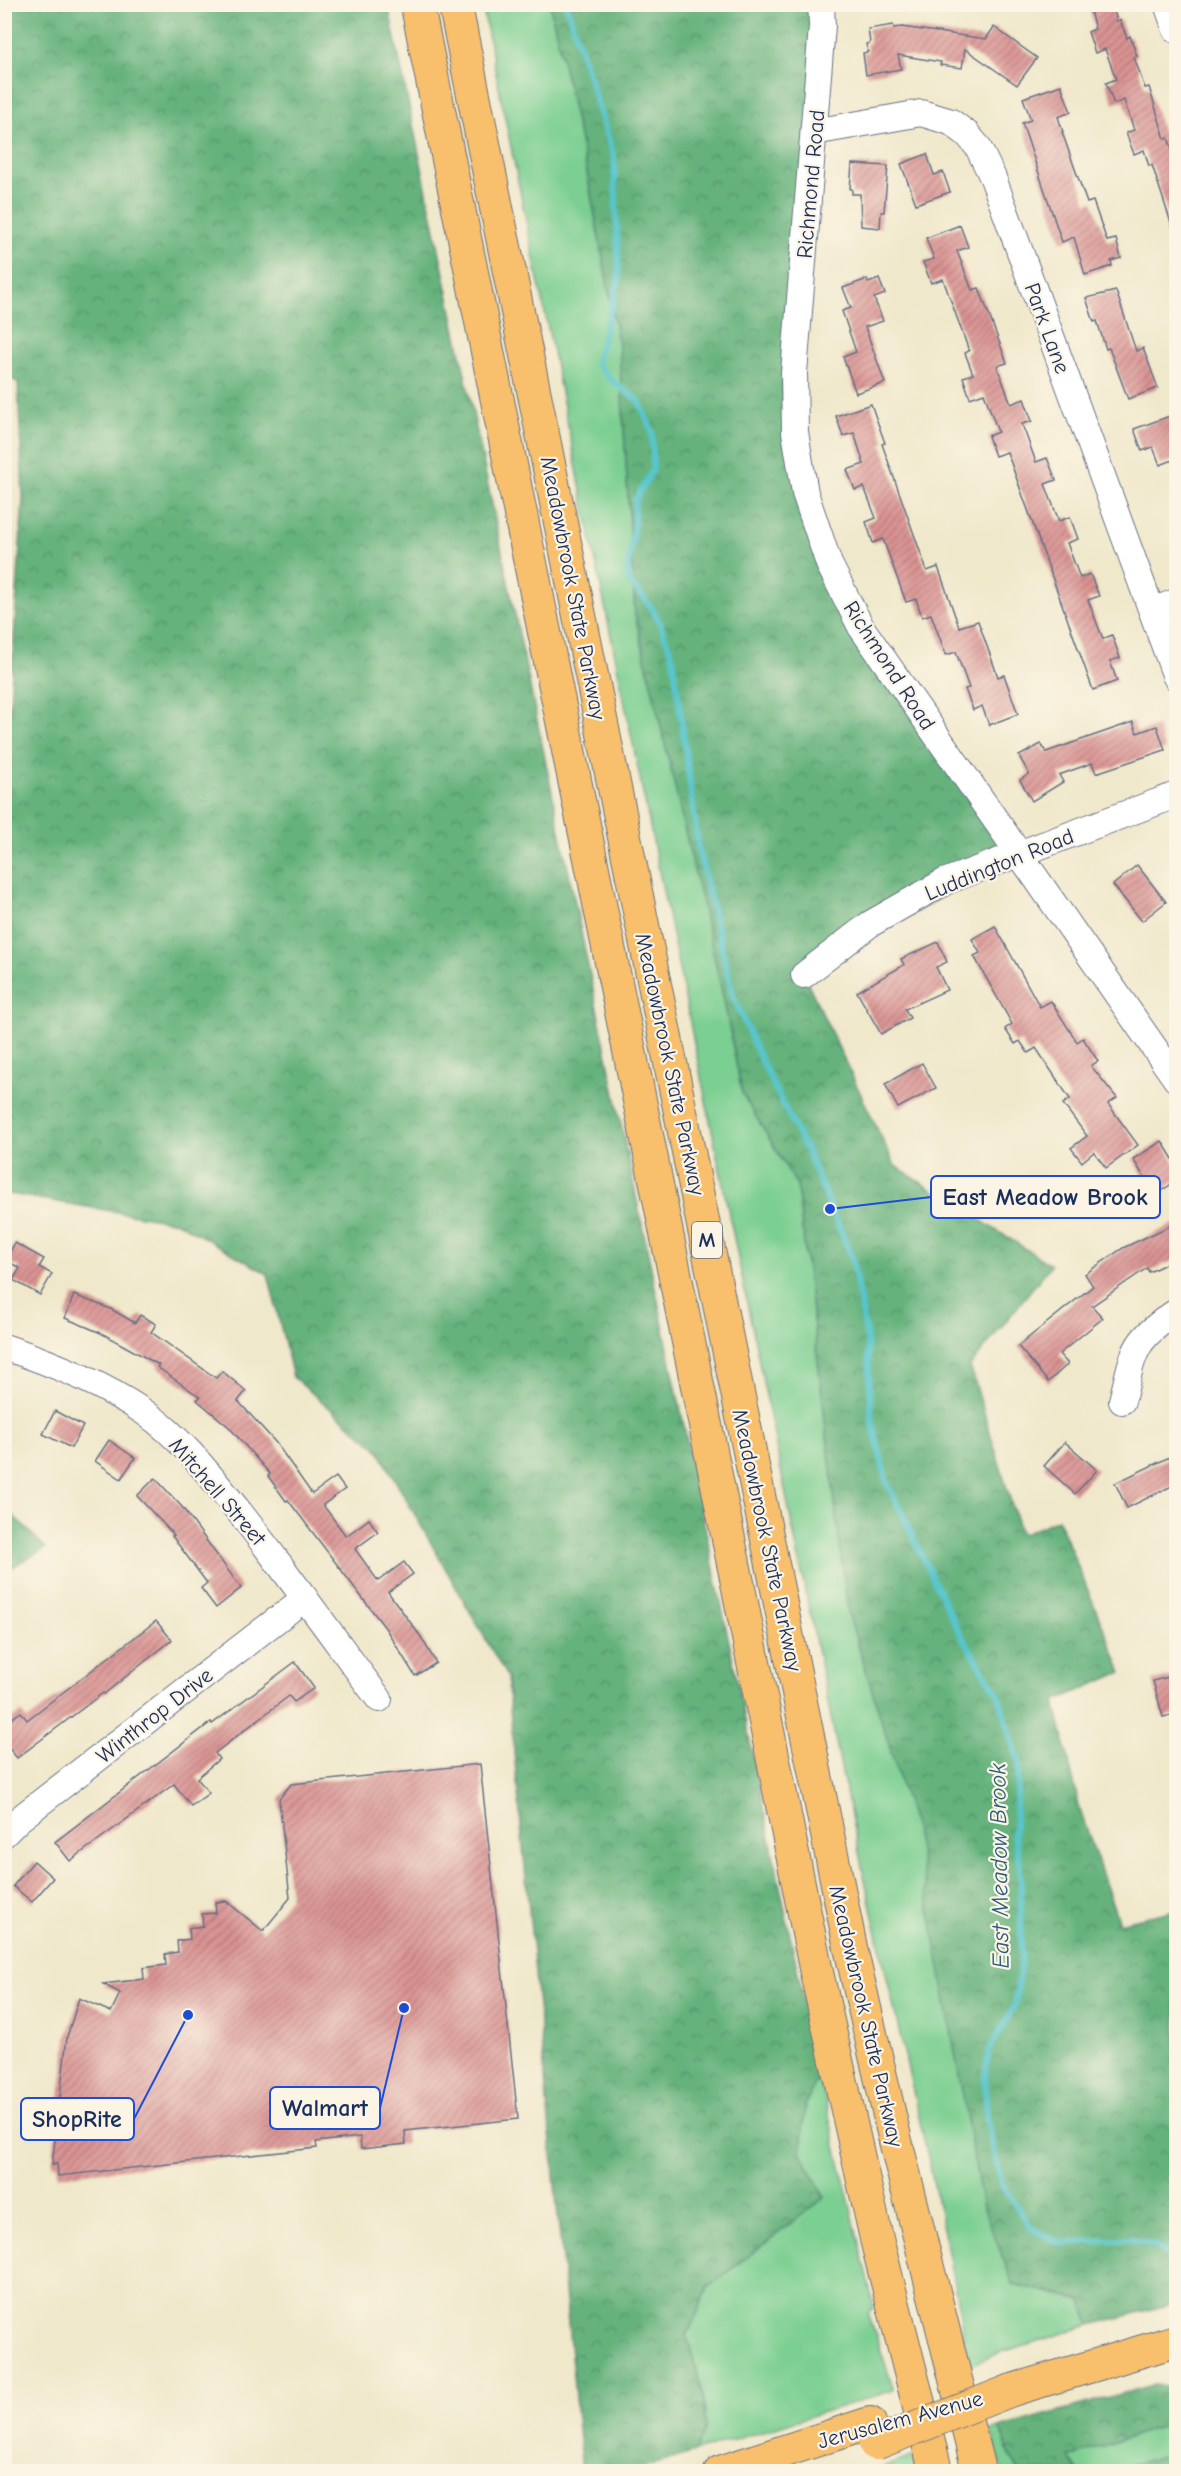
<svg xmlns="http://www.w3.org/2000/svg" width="1181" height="2476" font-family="'Comic Neue',sans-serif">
	<defs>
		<pattern id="forest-crowns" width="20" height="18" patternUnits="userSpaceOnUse" patternTransform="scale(1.5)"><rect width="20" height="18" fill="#65b27c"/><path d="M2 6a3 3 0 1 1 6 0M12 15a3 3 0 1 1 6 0" fill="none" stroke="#529169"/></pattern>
		<pattern id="building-hatch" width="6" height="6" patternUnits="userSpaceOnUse" patternTransform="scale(1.5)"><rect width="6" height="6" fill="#da9392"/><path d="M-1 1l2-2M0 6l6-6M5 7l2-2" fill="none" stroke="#b0787a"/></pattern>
	</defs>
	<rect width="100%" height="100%" fill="#fcf5e5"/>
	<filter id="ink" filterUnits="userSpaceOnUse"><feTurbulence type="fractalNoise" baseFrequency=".0167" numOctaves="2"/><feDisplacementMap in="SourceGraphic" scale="12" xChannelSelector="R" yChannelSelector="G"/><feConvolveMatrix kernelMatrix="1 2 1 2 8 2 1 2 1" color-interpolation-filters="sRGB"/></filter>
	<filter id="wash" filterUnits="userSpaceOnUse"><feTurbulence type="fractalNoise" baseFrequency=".008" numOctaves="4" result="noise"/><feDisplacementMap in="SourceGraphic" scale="24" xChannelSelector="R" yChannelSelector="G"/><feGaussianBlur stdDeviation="1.35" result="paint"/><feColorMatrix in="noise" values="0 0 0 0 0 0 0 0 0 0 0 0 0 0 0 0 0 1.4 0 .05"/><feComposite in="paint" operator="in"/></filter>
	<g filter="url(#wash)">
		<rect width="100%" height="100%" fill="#f0e8cb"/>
		<g fill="#7ccf92" stroke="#4c7f78" stroke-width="1.5">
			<path d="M 482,5 L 550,5 L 586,167 L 619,346 L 635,614 L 723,995 L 742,1093 L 797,1185 L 848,1612 L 915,1829 L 1013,2283 L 1082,2300 L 1090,2325 L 999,2353 L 969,2366 C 935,2163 880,1964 840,1762 C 722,1176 602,590 482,5 Z"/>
			<polygon points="819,2074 874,2307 868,2313 894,2390 695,2452 706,2429 703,2394 687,2337 708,2287 825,2197 801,2154 805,2105"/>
			<polygon points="1176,2422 1176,2453 1106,2472 1078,2471 1069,2457"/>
			<polygon points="999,2428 1018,2471 1003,2471 991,2431"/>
			<polygon points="915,2456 919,2471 868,2472"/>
		</g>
		<g fill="url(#forest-crowns)" stroke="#40706d" stroke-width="1.5">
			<polygon points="4,5 388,5 819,2074 805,2105 801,2154 825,2197 708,2287 687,2336 703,2394 706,2429 695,2452 631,2471 582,2471 507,1677 377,1448 293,1377 268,1274 177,1222 5,1193 4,740 8,734 23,498 18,382 4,376"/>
			<polygon points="550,5 821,5 794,373 829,564 1018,854 804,975 895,1166 1051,1265 970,1366 1021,1535 1058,1519 1122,1672 1055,1701 1080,1810 1119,1923 1176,1910 1176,2303 1090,2325 1082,2300 1013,2284 982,2204 915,1829 848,1612 797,1185 742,1093 723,995 635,614 619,346 586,167"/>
			<polygon points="5,1508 46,1548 5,1571 4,1571"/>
			<polygon points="1153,2385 1176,2386 1176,2422 1069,2457 1078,2471 1018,2471 999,2428"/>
			<polygon points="1176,2453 1176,2471 1106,2471"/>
		</g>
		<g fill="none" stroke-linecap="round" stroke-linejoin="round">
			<polyline stroke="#58c6cd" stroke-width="6" points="566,4 614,157 619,279 596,363 611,380 639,401 652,431 653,469 635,500 633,536 627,571 629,581 651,607 660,623 673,658 699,852 733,996 759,1056 808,1154 852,1258 867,1339 872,1421 887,1483 957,1628 999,1696 1019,1763 1014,1833 1021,1875 1021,1964 1015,2005 989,2050 985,2075 987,2121 1002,2185 1031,2228 1059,2243 1130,2239 1156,2246 1176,2264"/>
		</g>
		<g id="blocks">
			<g fill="url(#building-hatch)">
				<polygon points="1088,4 1112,4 1117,21 1120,20 1127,38 1130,36 1137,56 1134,57 1145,88 1149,87 1165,139 1168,138 1176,160 1176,229 1173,229 1152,165 1149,166 1144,150 1134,154 1126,133 1134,130 1124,100 1114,104 1106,83 1116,79 1105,49 1095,53 1088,32 1095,29"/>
				<polygon points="893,25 894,28 902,27 986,39 994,27 1037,58 1017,85 965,49 962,68 940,65 941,62 898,55 901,69 866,75 863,53 868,52 866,44 870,43 868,29"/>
				<polygon points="1061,85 1071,112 1058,117 1063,132 1062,132 1087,203 1093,201 1107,241 1116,239 1121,258 1111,261 1112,266 1085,275 1074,237 1062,242 1022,123 1031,120 1023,98"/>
				<polygon points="927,154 934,175 943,172 950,192 916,204 901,164"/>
				<polygon points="852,164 888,166 884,212 881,212 880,228 861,226 860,194 852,194 852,189 850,189"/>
				<polygon points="960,225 968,247 957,251 972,290 979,288 1007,363 997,366 1011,404 1024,399 1032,421 1022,424 1036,462 1047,458 1056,480 1045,484 1059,521 1070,517 1078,539 1067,543 1080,578 1090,574 1099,596 1088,600 1103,639 1112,635 1120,658 1110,661 1117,681 1093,690 1007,452 995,456 988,436 998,432 984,393 970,398 963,377 973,374 965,353 969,351 943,279 931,283 923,262 934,259 926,238"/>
				<polygon points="867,279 868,283 879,279 885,294 874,298 883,321 865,327 885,383 856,393 843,357 856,352 842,311 851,308 843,288"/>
				<polygon points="1116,291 1136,351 1143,348 1158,388 1128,399 1109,348 1106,349 1097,321 1094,322 1086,298"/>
				<polygon points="871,404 885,443 882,444 927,571 938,567 959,627 978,621 998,677 1004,675 1018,714 989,725 982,706 973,710 965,689 969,688 956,652 946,655 931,614 922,617 916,599 906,602 883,539 873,543 866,522 876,518 864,487 855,490 847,470 864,464 854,433 843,436 836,416"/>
				<polygon points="1170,416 1176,434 1176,459 1160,465 1153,447 1142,451 1134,429"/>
				<polygon points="1133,722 1137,733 1157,726 1165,750 1096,773 1092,763 1059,775 1063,782 1032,801 1020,780 1029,774 1019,756 1041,744 1046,752"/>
				<polygon points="1137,865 1166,902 1142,921 1113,885"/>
				<polygon points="995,926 1040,1007 1051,1001 1077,1042 1083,1038 1098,1061 1091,1066 1117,1098 1108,1104 1138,1145 1106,1168 1094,1152 1082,1162 1071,1148 1087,1136 1063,1104 1070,1099 1036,1048 1028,1053 1020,1041 1015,1044 1005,1029 1012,1024 974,956 980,953 972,939"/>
				<polygon points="938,942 947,962 936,967 947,990 905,1009 910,1018 881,1034 857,992 904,965 901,959"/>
				<polygon points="922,1063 936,1088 898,1108 885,1084"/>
				<polygon points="1162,1141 1176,1164 1176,1181 1155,1195 1133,1159"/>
				<polygon points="1176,1223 1176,1259 1149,1272 1147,1268 1092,1306 1103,1318 1059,1354 1068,1364 1048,1382 1018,1346 1093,1286 1085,1274 1123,1248"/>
				<polygon points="15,1243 44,1259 39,1267 52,1274 40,1295 13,1280 20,1268 5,1260"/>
				<polygon points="74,1295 111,1309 135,1323 140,1315 156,1324 151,1332 216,1378 222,1371 246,1391 238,1401 276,1443 312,1494 336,1477 345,1489 323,1505 346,1536 369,1519 378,1532 355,1549 378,1581 404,1562 413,1574 388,1592 421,1637 436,1663 415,1676 386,1629 288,1500 286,1501 268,1476 270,1474 229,1427 197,1400 200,1397 157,1367 159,1365 101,1333 65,1318"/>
				<polygon points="55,1411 83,1426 71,1448 43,1434"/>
				<polygon points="109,1440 135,1458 121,1479 95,1461"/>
				<polygon points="1065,1442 1097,1470 1075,1494 1044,1466"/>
				<polygon points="1176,1454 1176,1484 1127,1508 1115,1483"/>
				<polygon points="155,1478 182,1507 241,1588 216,1608 201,1588 207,1583 172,1536 174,1535 137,1496"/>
				<polygon points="156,1621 172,1640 104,1694 103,1693 17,1758 4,1742 4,1724 21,1712 27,1720"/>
				<polygon points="295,1662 314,1688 294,1702 289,1696 215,1753 219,1759 197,1778 209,1793 191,1806 174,1784 70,1861 55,1842 211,1722 212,1724"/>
				<polygon points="1176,1675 1176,1714 1163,1717 1153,1681"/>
				<polygon points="480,1764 518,2119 405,2131 406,2144 361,2149 360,2137 316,2142 317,2148 58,2176 57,2164 52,2165 67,2037 79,1998 111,2012 120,1993 103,1984 144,1979 143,1968 166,1965 165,1954 178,1952 177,1941 190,1939 189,1928 203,1926 202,1914 216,1913 215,1902 226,1901 263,1931 290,1898 279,1799 291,1784"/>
				<polygon points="34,1861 53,1878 32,1902 13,1886"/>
			</g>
		</g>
	</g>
	<g filter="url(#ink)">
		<use href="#blocks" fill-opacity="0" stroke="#667084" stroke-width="1.5"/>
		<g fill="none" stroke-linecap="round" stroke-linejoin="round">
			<defs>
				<g id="minor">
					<polyline points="821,4 822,26 794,373 795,432 805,493 829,564 861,627 1176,1079"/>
					<polyline points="1167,4 1176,30"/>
					<polyline points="814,132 921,113 951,122 967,134 978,147 993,178 1176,677"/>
					<polyline points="1152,611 1176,602"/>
					<polyline points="804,975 870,924 944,882 1176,795"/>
					<path d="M 4,1347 C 53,1363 101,1383 144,1412 C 182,1438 212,1478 241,1514 C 288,1574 333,1637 379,1699"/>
					<path d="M 1122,1401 C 1134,1352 1132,1341 1176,1312"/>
					<polyline points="4,1834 18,1820 305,1598"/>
				</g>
				<g id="major">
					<polyline points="1012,2390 1176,2341"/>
					<polyline points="720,2472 870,2423"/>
				</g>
				<g id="highway">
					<polyline points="417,4 816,1970 878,2245 936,2472"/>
					<polyline points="455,4 851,1950 895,2139 979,2472"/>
				</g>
			</defs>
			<use href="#minor" stroke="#667084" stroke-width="28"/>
			<use href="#major" stroke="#667084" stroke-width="34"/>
			<use href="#highway" stroke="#667084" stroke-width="35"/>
			<use href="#minor" stroke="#fff" stroke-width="26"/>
			<use href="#major" stroke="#f8bf6c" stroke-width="32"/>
			<use href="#highway" stroke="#f8bf6c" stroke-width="33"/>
			<defs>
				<polyline id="major-bridge" points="875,2444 1012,2390"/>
			</defs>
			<use href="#major-bridge" stroke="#667084" stroke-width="34" stroke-linecap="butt"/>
			<use href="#major-bridge" stroke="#f8bf6c" stroke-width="32"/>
		</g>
	</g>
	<g text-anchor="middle" stroke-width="4.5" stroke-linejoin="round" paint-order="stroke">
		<rect fill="#fcf5e5" stroke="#5e6a86" stroke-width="1.5" x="692" y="1222" width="30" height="36" rx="4.5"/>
		<g font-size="21" font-weight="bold" fill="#1b2f5e">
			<text x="707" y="1247">M</text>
		</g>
		<g font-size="22" fill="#1b2f5e" stroke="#fcf5e5">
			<text transform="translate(810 184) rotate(-85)" y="8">Richmond Road</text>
			<text transform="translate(1048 328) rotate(70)" y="8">Park Lane</text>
			<text transform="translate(574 588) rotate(79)" y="8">Meadowbrook State Parkway</text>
			<text transform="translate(890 665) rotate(57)" y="8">Richmond Road</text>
			<text transform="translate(999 864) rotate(-22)" y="8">Luddington Road</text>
			<text transform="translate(671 1064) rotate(78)" y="8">Meadowbrook State Parkway</text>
			<text transform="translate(218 1491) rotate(49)" y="8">Mitchell Street</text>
			<text transform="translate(768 1540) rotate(78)" y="8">Meadowbrook State Parkway</text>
			<text transform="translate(154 1715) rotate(-38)" y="8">Winthrop Drive</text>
			<text transform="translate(867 2016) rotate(77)" y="8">Meadowbrook State Parkway</text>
			<text transform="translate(900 2419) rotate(-15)" y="8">Jerusalem Avenue</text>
		</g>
		<g font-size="24" font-style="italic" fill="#2d5c7f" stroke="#fcf5e5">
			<text transform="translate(999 1866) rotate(-91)" y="8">East Meadow Brook</text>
		</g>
	</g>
	<path fill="none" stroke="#1d4ed8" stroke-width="2" d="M830 1209L931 1197M404 2008L380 2108M188 2015L134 2119"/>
	<g fill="#1d4ed8" stroke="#fcf5e5" stroke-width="2">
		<circle cx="830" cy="1209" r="6"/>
		<circle cx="404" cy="2008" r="6"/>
		<circle cx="188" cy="2015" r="6"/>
	</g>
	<g fill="#fcf5e5" stroke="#1d4ed8" stroke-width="2">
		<rect x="931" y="1176" width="229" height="42" rx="6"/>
		<rect x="270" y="2087" width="110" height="42" rx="6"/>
		<rect x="21" y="2098" width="113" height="42" rx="6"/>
	</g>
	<g font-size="24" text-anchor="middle" font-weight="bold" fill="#1b2f5e">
		<text x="1045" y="1205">East Meadow Brook</text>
		<text x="325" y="2116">Walmart</text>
		<text x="77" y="2127">ShopRite</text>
	</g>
	<rect width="1181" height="2476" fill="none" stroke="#fcf5e5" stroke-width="24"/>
</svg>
